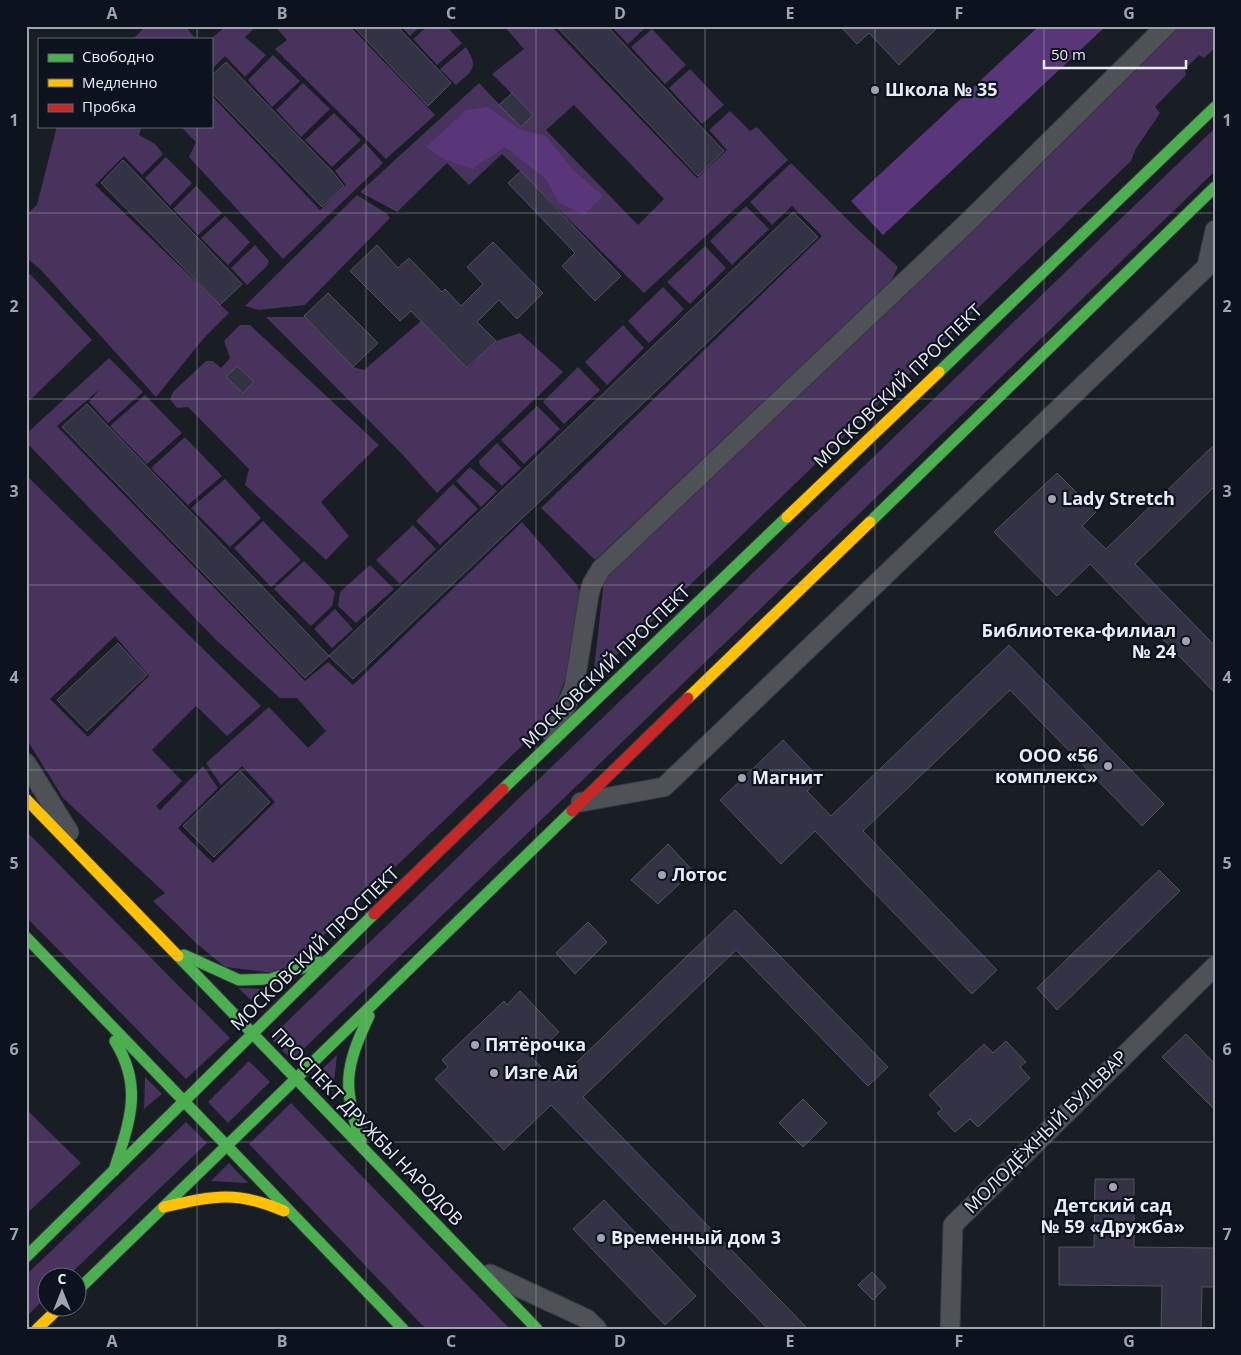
<svg xmlns="http://www.w3.org/2000/svg" width="1241" height="1355" font-family="'Open Sans',sans-serif">
	<rect width="100%" height="100%" fill="#191d24"/>
	<g fill="#48335c" fill-rule="evenodd">
		<polygon points="146,26 185,26 196,39 133,39"/>
		<polygon points="226,26 256,26 245,37 266,55 245,77 225,56 211,70 211,39"/>
		<polygon points="275,26 350,26 435,115 386,159 275,49 287,40"/>
		<polygon points="401,26 421,26 410,36"/>
		<polygon points="428,26 446,26 462,43 437,65 413,39"/>
		<path d="M 504,26 L 551,26 L 697,178 L 727,150 L 709,130 L 730,111 L 750,131 L 757,127 L 788,160 L 644,293 L 502,154 L 469,185 L 447,163 L 397,212 L 360,192 L 479,83 L 521,127 L 533,115 L 492,74 L 524,49 ZM 574,105 L 664,199 L 638,225 L 546,130 Z"/>
		<polygon points="611,26 647,26 628,44"/>
		<polygon points="1176,26 1215,26 1215,48 1204,58 1199,55 1185,69 1186,75 1155,107 1160,113 1135,150 1131,161 593,678 604,580"/>
		<polygon points="652,29 686,65 665,84 631,47"/>
		<path d="M 466,47 C 479,68 473,70 456,85 L 440,69 Z"/>
		<polygon points="273,55 300,81 272,107 248,80"/>
		<polygon points="690,69 724,105 702,124 669,88"/>
		<polygon points="303,83 330,109 301,137 276,110"/>
		<polygon points="211,95 320,210 346,185 335,171 365,143 383,163 283,259 189,157 196,142 180,126 211,126"/>
		<polygon points="334,113 361,140 332,167 305,140"/>
		<polygon points="57,126 142,126 139,135 155,144 163,154 142,175 124,156 95,185 229,313 203,339 156,397 40,269 29,260 26,264 26,215 37,205"/>
		<polygon points="1215,128 1215,171 292,1060 270,1038"/>
		<polygon points="166,157 192,183 170,206 145,178"/>
		<polygon points="791,163 854,226 898,267 891,281 595,560 541,508 822,236 792,206 772,225 750,202"/>
		<polygon points="196,186 222,213 198,235 173,209"/>
		<polygon points="357,195 386,213 390,218 305,305 259,310 245,306"/>
		<polygon points="746,206 769,229 732,265 710,241"/>
		<polygon points="225,216 250,242 228,265 201,238"/>
		<polygon points="255,245 269,261 267,266 247,285 231,268"/>
		<polygon points="705,246 726,268 690,304 667,282"/>
		<polygon points="30,274 92,340 26,404 26,278"/>
		<polygon points="663,287 684,309 649,343 628,321"/>
		<polygon points="266,317 305,317 353,367 364,370 421,321 468,368 496,341 520,333 563,372 437,493 402,454"/>
		<polygon points="240,325 250,325 379,445 321,502 349,536 326,560 245,485 249,469 188,407 177,408 170,399 173,392 206,361 213,361 221,368 230,358 224,341"/>
		<polygon points="623,325 644,348 607,385 585,362"/>
		<path d="M 109,358 L 143,392 L 108,423 L 89,402 L 100,389 L 57,426 L 305,681 L 328,662 L 353,685 L 522,522 L 577,585 L 583,598 L 574,658 L 549,720 L 297,961 L 274,973 L 225,967 L 196,943 L 153,901 L 165,893 L 63,798 L 26,738 L 26,475 L 261,706 L 227,736 L 196,706 L 152,750 L 182,781 L 156,806 L 160,810 L 203,766 L 218,788 L 178,828 L 213,863 L 275,802 L 242,766 L 221,785 L 206,763 L 269,707 L 308,748 L 326,731 L 297,698 L 280,698 L 217,641 L 26,442 L 26,434 ZM 115,636 L 149,676 L 88,737 L 50,699 Z"/>
		<polygon points="578,367 600,390 564,424 543,402"/>
		<polygon points="145,395 182,433 147,464 110,426"/>
		<polygon points="537,406 560,429 524,464 501,440"/>
		<polygon points="185,437 222,476 188,505 151,468"/>
		<polygon points="497,443 521,468 502,486 480,465 479,461"/>
		<polygon points="470,467 497,491 481,507 456,481"/>
		<polygon points="225,479 261,518 230,547 191,508"/>
		<polygon points="453,484 478,509 440,545 416,521"/>
		<polygon points="263,521 301,560 271,587 234,548"/>
		<polygon points="413,525 436,549 400,584 376,560"/>
		<polygon points="304,561 335,592 332,606 311,626 274,589"/>
		<polygon points="370,565 394,589 356,623 338,606 340,592"/>
		<polygon points="335,609 353,629 332,648 314,629"/>
		<polygon points="26,831 230,1038 186,1079 26,917"/>
		<polygon points="238,988 270,989 254,1003"/>
		<polygon points="337,1055 333,1091 317,1074"/>
		<polygon points="249,1061 270,1082 228,1123 208,1102"/>
		<polygon points="145,1077 162,1094 144,1109"/>
		<polygon points="291,1103 510,1329 427,1329 421,1324 249,1144"/>
		<polygon points="26,1109 81,1163 26,1214"/>
		<polygon points="186,1122 207,1143 67,1277 48,1278 47,1296 26,1317 26,1275"/>
		<polygon points="229,1163 248,1183 211,1181"/>
	</g>
	<g fill="#593679">
		<polygon points="1039,26 1106,26 883,235 851,201"/>
		<polygon points="488,107 519,129 546,136 572,169 603,196 584,215 558,202 546,179 505,147 472,169 444,159 426,147 466,110"/>
	</g>
	<g fill="#343346" stroke="#505258">
		<polygon points="353,26 397,26 451,83 428,106"/>
		<polygon points="556,26 607,26 724,151 698,176"/>
		<polygon points="840,26 939,26 899,65 869,33 857,44"/>
		<polygon points="226,62 332,171 344,186 322,207 211,92 211,76"/>
		<polygon points="512,93 533,115 521,127 499,105"/>
		<polygon points="123,160 242,284 220,305 101,183"/>
		<polygon points="521,171 621,276 595,301 562,266 575,253 508,183"/>
		<polygon points="793,212 818,237 353,679 329,656"/>
		<polygon points="493,242 543,293 517,319 499,300 477,322 496,341 467,368 411,311 400,321 350,271 377,245 398,268 409,258 442,292 445,289 461,306 483,284 467,267"/>
		<polygon points="328,293 378,343 353,367 304,316"/>
		<polygon points="237,366 254,382 243,393 226,377"/>
		<polygon points="87,404 329,656 305,678 62,427"/>
		<polygon points="1215,444 1215,486 1135,564 1215,646 1215,693 1090,564 1057,596 994,532 1057,473 1096,512 1082,526 1106,549"/>
		<polygon points="118,643 147,675 87,731 57,700"/>
		<polygon points="1009,645 1164,804 1142,826 1010,690 863,831 997,970 972,994 815,831 781,864 720,800 783,740 820,779 807,791 831,816"/>
		<polygon points="240,771 270,802 214,857 183,826"/>
		<polygon points="668,844 693,871 658,904 631,880"/>
		<polygon points="1159,870 1180,891 1057,1010 1037,988"/>
		<polygon points="735,910 888,1067 868,1086 736,950 583,1097 808,1329 768,1329 551,1105 504,1150 435,1079 448,1067 442,1060 504,1001 507,1005 520,991 559,1032 532,1058 556,1082"/>
		<polygon points="588,922 607,942 575,974 556,953"/>
		<polygon points="1186,1034 1215,1064 1215,1110 1162,1057"/>
		<polygon points="1006,1041 1026,1062 1020,1067 1030,1078 978,1127 970,1119 955,1132 937,1113 942,1109 929,1095 984,1044 993,1053"/>
		<polygon points="803,1099 827,1123 803,1147 779,1123"/>
		<polygon points="1095,1179 1134,1179 1134,1247 1215,1248 1215,1287 1202,1287 1201,1329 1161,1329 1162,1286 1059,1285 1059,1247 1094,1247"/>
		<polygon points="604,1200 696,1296 665,1325 573,1229"/>
		<polygon points="872,1272 886,1287 873,1300 858,1285"/>
	</g>
	<g fill="none" stroke-linecap="round" stroke-linejoin="round">
		<defs>
			<g id="street">
				<polyline points="1207,266 1215,230"/>
				<polyline points="553,735 574,688 589,595 592,584 601,569 968,222 1166,26"/>
				<polyline points="26,763 69,832"/>
				<polyline points="581,802 664,787 1215,259"/>
				<polyline points="490,1274 587,1319 597,1329"/>
				<polyline points="950,1329 953,1225 1215,966"/>
			</g>
			<g id="fast">
				<polyline points="939,372 1215,107"/>
				<polyline points="870,522 1215,187"/>
				<polyline points="503,789 787,517"/>
				<polyline points="26,937 403,1329"/>
				<polyline points="184,955 239,980 271,979 319,962"/>
				<polyline points="178,956 537,1329"/>
				<path d="M 361,1140 C 342,1087 345,1067 369,1016"/>
				<path d="M 114,1171 C 129,1122 144,1088 115,1041"/>
				<polyline points="26,1257 374,914"/>
				<polyline points="78,1290 572,811"/>
			</g>
			<g id="slow">
				<polyline points="787,517 939,372"/>
				<polyline points="688,698 870,522"/>
				<polyline points="26,799 178,956"/>
				<path d="M 164,1207 C 213,1196 236,1190 284,1211"/>
				<polyline points="37,1329 59,1308"/>
			</g>
			<g id="jam">
				<polyline points="572,811 688,698"/>
				<polyline points="374,914 503,789"/>
			</g>
		</defs>
		<use href="#street" stroke="#36383f" stroke-width="21"/>
		<use href="#fast" stroke="#36383f" stroke-width="13"/>
		<use href="#slow" stroke="#36383f" stroke-width="13"/>
		<use href="#jam" stroke="#36383f" stroke-width="13"/>
		<use href="#street" stroke="#4e5156" stroke-width="19"/>
		<use href="#fast" stroke="#4caf50" stroke-width="11"/>
		<use href="#slow" stroke="#ffc107" stroke-width="11"/>
		<use href="#jam" stroke="#c62828" stroke-width="11"/>
	</g>
	<path fill="none" stroke="#a0a4ac" stroke-width="1" stroke-opacity="0.55" d="M 197,26 L 197,39M 366,26 L 366,1329M 536,26 L 536,1329M 705,26 L 705,1329M 875,26 L 875,1329M 1044,26 L 1044,1329M 197,126 L 197,1329M 26,213 L 1215,213M 26,399 L 1215,399M 26,585 L 1215,585M 26,770 L 1215,770M 26,956 L 1215,956M 26,1142 L 1215,1142"/>
	<g fill="#a0a4ac" stroke="#0d131e" stroke-width="2">
		<circle cx="875" cy="90" r="5"/>
		<circle cx="1052" cy="499" r="5"/>
		<circle cx="1186" cy="641" r="5"/>
		<circle cx="1108" cy="766" r="5"/>
		<circle cx="742" cy="778" r="5"/>
		<circle cx="662" cy="875" r="5"/>
		<circle cx="475" cy="1045" r="5"/>
		<circle cx="494" cy="1073" r="5"/>
		<circle cx="1113" cy="1187" r="5"/>
		<circle cx="601" cy="1238" r="5"/>
	</g>
	<g text-anchor="middle" stroke-width="4.5" stroke-linejoin="round" paint-order="stroke">
		<g font-size="18" font-weight="bold" fill="#e8ecf5" stroke="#0d131e" text-anchor="start">
			<text x="885" y="96">Школа № 35</text>
			<text x="1062" y="505">Lady Stretch</text>
			<text x="1176" y="637" text-anchor="end">Библиотека-филиал<tspan x="1176" dy="21">№ 24</tspan></text>
			<text x="1098" y="762" text-anchor="end">ООО «56<tspan x="1098" dy="21">комплекс»</tspan></text>
			<text x="752" y="784">Магнит</text>
			<text x="672" y="881">Лотос</text>
			<text x="485" y="1051">Пятёрочка</text>
			<text x="504" y="1079">Изге Ай</text>
			<text x="1113" y="1212" text-anchor="middle">Детский сад<tspan x="1113" dy="21">№ 59 «Дружба»</tspan></text>
			<text x="611" y="1244">Временный дом 3</text>
		</g>
		<g font-size="18" fill="#e8ecf5" stroke="#0d131e">
			<text transform="translate(898 386) rotate(-44)" y="6">МОСКОВСКИЙ ПРОСПЕКТ</text>
			<text transform="translate(606 667) rotate(-44)" y="6">МОСКОВСКИЙ ПРОСПЕКТ</text>
			<text transform="translate(315 949) rotate(-44)" y="6">МОСКОВСКИЙ ПРОСПЕКТ</text>
			<text transform="translate(367 1127) rotate(46)" y="6">ПРОСПЕКТ ДРУЖБЫ НАРОДОВ</text>
			<text transform="translate(1046 1132) rotate(-45)" y="6">МОЛОДЁЖНЫЙ БУЛЬВАР</text>
		</g>
	</g>
	<rect width="1241" height="1355" fill="none" stroke="#0d131e" stroke-width="55"/>
	<rect x="38" y="38" width="175" height="90" fill="#0d131e" stroke="#656a74"/>
	<rect x="48" y="54" width="25" height="8" fill="#4caf50" stroke="#656a74"/>
	<text x="82" y="62" font-size="15" fill="#e8ecf5">Свободно</text>
	<rect x="48" y="79" width="25" height="8" fill="#ffc107" stroke="#656a74"/>
	<text x="82" y="88" font-size="15" fill="#e8ecf5">Медленно</text>
	<rect x="48" y="104" width="25" height="8" fill="#c62828" stroke="#656a74"/>
	<text x="82" y="112" font-size="15" fill="#e8ecf5">Пробка</text>
	<g transform="translate(62 1292)"><circle r="24" fill="#0d131e" stroke="#656a74"/>
	<path d="M0-4L9 19L0 12L-9 19Z" fill="#a0a4ac"/>
	<text y="-8" font-size="14" font-weight="bold" text-anchor="middle" fill="#e8ecf5">С</text>
	</g>
	<path d="M1044 60v8h142v-8" fill="none" stroke="#e8ecf5" stroke-width="2.5"/>
	<text x="1051" y="60" font-size="15" fill="#e8ecf5" stroke="#0d131e" stroke-width="4" paint-order="stroke">50 m</text>
	<rect x="28" y="28" width="1186" height="1300" fill="none" stroke="#a0a4ac" stroke-width="2"/>
	<g font-size="16" text-anchor="middle" font-weight="bold" fill="#a0a4ac">
		<text x="112" y="19">A</text>
		<text x="282" y="19">B</text>
		<text x="451" y="19">C</text>
		<text x="620" y="19">D</text>
		<text x="790" y="19">E</text>
		<text x="959" y="19">F</text>
		<text x="1129" y="19">G</text>
		<text x="14" y="126">1</text>
		<text x="1227" y="126">1</text>
		<text x="14" y="312">2</text>
		<text x="1227" y="312">2</text>
		<text x="14" y="497">3</text>
		<text x="1227" y="497">3</text>
		<text x="14" y="683">4</text>
		<text x="1227" y="683">4</text>
		<text x="14" y="869">5</text>
		<text x="1227" y="869">5</text>
		<text x="14" y="1055">6</text>
		<text x="1227" y="1055">6</text>
		<text x="14" y="1240">7</text>
		<text x="1227" y="1240">7</text>
		<text x="112" y="1347">A</text>
		<text x="282" y="1347">B</text>
		<text x="451" y="1347">C</text>
		<text x="620" y="1347">D</text>
		<text x="790" y="1347">E</text>
		<text x="959" y="1347">F</text>
		<text x="1129" y="1347">G</text>
	</g>
</svg>
